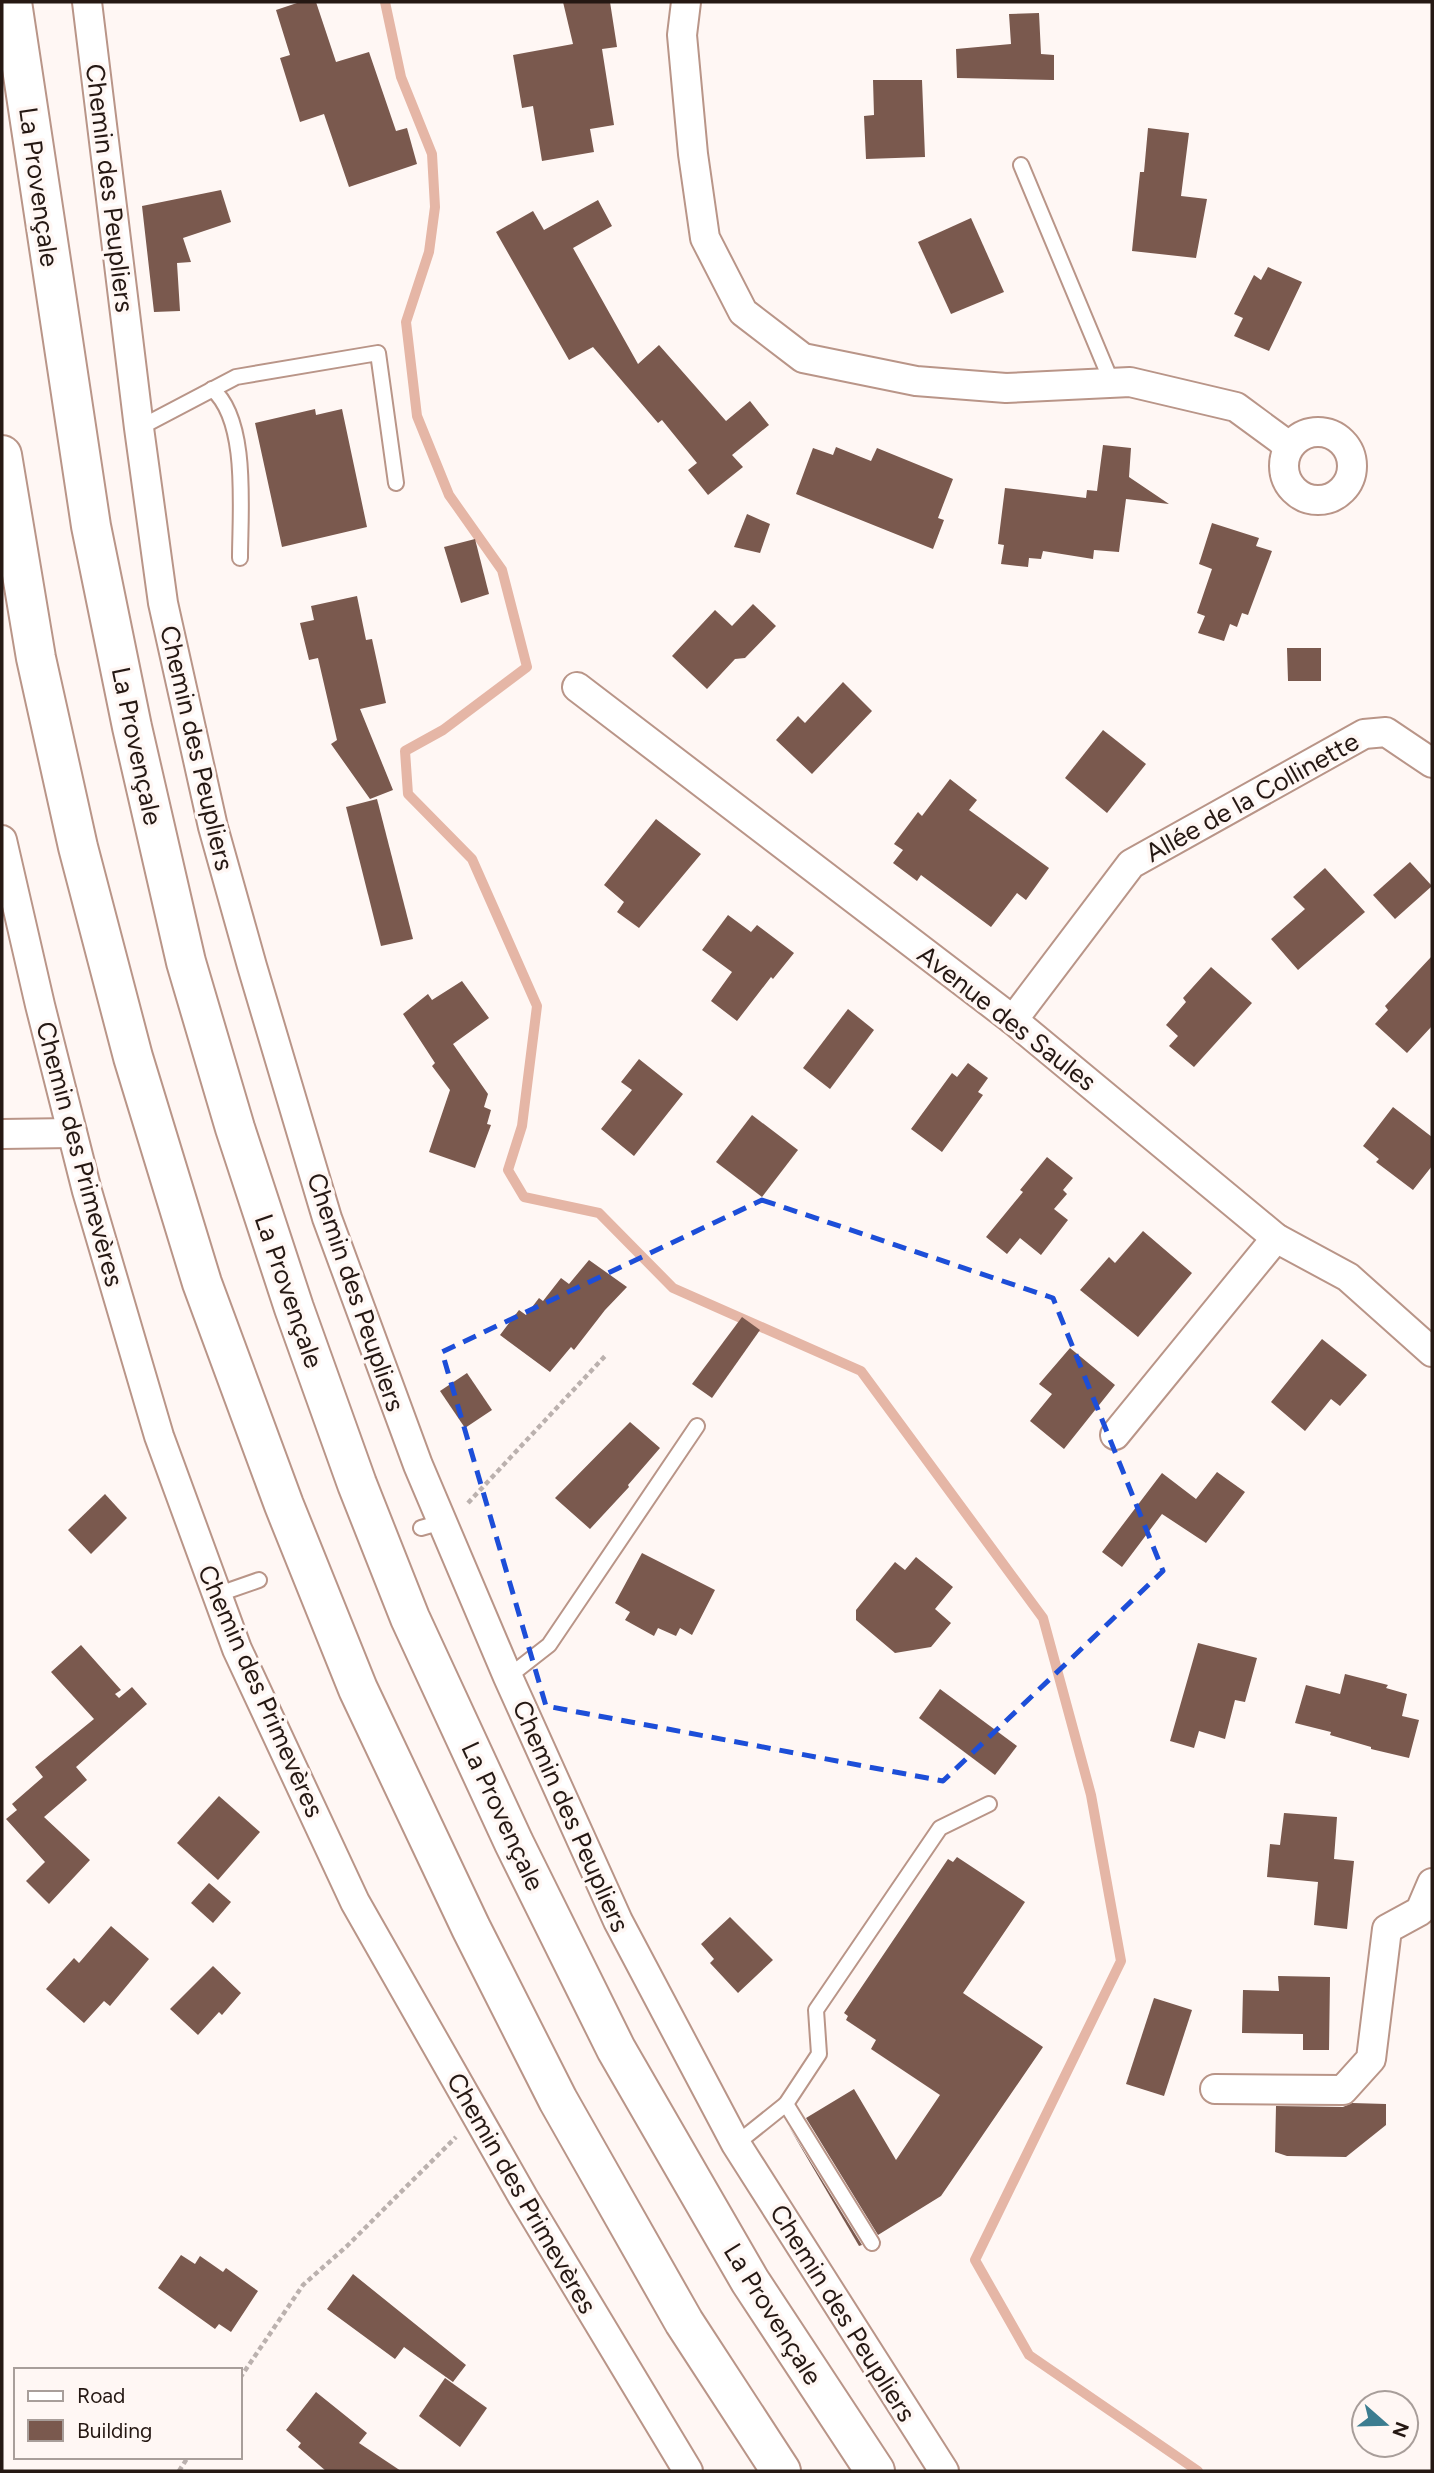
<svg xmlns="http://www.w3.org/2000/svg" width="1434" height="2473" font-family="Figtree,sans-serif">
	<rect width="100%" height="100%" fill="#fff7f4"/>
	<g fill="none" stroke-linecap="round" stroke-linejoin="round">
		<polyline stroke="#e5b6a6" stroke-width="10" points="385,2 401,77 432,154 435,207 429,252 406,322 417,416 449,495 502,570 527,667 443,730 405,751 408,794 472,859 537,1006 522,1126 508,1170 524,1197 599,1213 673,1288 861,1371 1043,1618 1091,1795 1121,1961 975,2260 1029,2355 1198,2471"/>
	</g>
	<g fill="#7a594e">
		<polygon points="300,2 316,2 336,62 369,52 396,131 407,128 417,164 349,187 324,114 300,122 280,58 290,55 276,10"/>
		<polygon points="563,2 610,2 617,47 602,49 614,125 590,129 594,152 542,161 533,106 522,108 513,55 573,44"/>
		<polygon points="1039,13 1041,54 1054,55 1054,80 957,78 956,49 1011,44 1009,14"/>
		<polygon points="873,80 922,80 925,157 866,159 864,116 874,115"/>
		<polygon points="1148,128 1189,133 1181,196 1207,199 1196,258 1132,251 1140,172 1144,172"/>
		<polygon points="221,190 231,222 183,238 191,262 177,263 180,311 154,312 142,206"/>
		<polygon points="598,200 612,226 573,248 638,364 659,345 726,421 750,401 769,425 732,455 743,467 708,495 688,470 697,463 662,420 658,423 593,347 569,360 496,232 533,211 544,230"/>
		<polygon points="971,218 1004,292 951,314 918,242"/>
		<polygon points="1268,267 1302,282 1269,351 1234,336 1243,318 1234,314 1254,275 1261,280"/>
		<polygon points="315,409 316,415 342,409 367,527 282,547 255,423"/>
		<polygon points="1103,445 1131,448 1129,477 1169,504 1126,499 1119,552 1094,550 1093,559 1043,551 1041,559 1029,558 1028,567 1001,564 1004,545 998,544 1005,488 1086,498 1087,490 1097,491"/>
		<polygon points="836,447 871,461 877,448 953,479 938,518 944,520 933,549 796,494 813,448 833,455"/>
		<polygon points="747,514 770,524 760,553 734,547"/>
		<polygon points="1212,523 1259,538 1256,546 1272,551 1248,615 1242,613 1237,627 1230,624 1224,641 1198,633 1205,616 1197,613 1212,569 1199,564"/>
		<polygon points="475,539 489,594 461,603 444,547"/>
		<polygon points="357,596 366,640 372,639 386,703 360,709 393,790 370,799 331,744 337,740 318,658 309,660 300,623 314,620 311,606"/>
		<polygon points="753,604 776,626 745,658 735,659 707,689 672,656 715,610 732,626"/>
		<polygon points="1287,648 1321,648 1321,681 1288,681"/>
		<polygon points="843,682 872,711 812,774 776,740 798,716 805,723"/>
		<polygon points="1103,730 1146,764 1107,813 1065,778"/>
		<polygon points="950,779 977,800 969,810 1049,868 1026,900 1017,893 991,927 921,875 917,881 893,863 903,850 894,844 918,812 922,816"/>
		<polygon points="377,799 413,939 381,946 346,807"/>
		<polygon points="656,819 701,854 639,928 617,912 624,902 604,885"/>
		<polygon points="1410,862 1432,886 1395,919 1373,895"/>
		<polygon points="1325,868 1365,912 1298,970 1271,939 1305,909 1293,897"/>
		<polygon points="728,915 751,932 757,925 794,953 773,979 771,977 737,1021 711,1001 732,972 702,950"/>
		<polygon points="1432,956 1432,1026 1407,1053 1375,1024 1388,1010 1385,1006"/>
		<polygon points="1211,967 1252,1003 1194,1067 1169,1046 1178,1036 1166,1025 1186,1002 1183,998"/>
		<polygon points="462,981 489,1018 453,1044 488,1094 484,1107 491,1110 487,1124 491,1125 475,1168 429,1152 450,1090 432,1066 435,1063 403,1014 428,994 432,1000"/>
		<polygon points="848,1009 874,1030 830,1089 803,1068"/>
		<polygon points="639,1059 683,1094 634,1156 601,1129 632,1090 621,1082"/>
		<polygon points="968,1063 988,1078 978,1092 983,1095 942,1152 911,1129 952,1073 957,1077"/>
		<polygon points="1393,1107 1432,1137 1432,1166 1413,1190 1376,1162 1379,1159 1363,1146"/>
		<polygon points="752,1115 798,1150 762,1197 716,1162"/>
		<polygon points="1047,1157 1073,1178 1063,1190 1067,1194 1054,1209 1068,1220 1041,1255 1020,1238 1007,1254 986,1237 1023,1192 1020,1190"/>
		<polygon points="1143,1231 1192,1273 1138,1337 1080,1290 1109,1257 1115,1263"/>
		<polygon points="589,1260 627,1287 605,1310 574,1350 571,1347 550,1372 500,1335 519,1310 526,1315 539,1298 543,1301 561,1278 569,1284"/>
		<polygon points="742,1317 760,1330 712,1398 692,1384"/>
		<polygon points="1322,1339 1367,1375 1340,1406 1331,1399 1305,1431 1271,1402"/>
		<polygon points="1070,1348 1115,1385 1064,1449 1030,1421 1052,1394 1039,1384"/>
		<polygon points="467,1373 492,1410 465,1428 440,1391"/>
		<polygon points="630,1422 660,1448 628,1485 629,1487 590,1529 555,1498"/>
		<polygon points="1217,1472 1245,1492 1206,1543 1162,1514 1122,1567 1102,1552 1162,1473 1196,1499"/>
		<polygon points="105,1494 127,1518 91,1554 68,1530"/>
		<polygon points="642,1553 715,1590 692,1635 680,1628 676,1636 658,1628 654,1636 625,1620 630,1612 615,1603"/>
		<polygon points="916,1557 953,1587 935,1609 951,1623 931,1647 895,1653 856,1620 856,1610 895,1562 905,1570"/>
		<polygon points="1198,1643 1257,1658 1245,1702 1235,1700 1225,1739 1199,1731 1194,1748 1170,1741"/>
		<polygon points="81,1645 121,1690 115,1694 119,1698 132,1687 147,1704 76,1767 87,1780 44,1817 90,1860 49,1904 26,1881 45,1862 6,1819 17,1810 12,1804 43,1777 35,1767 94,1719 51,1672"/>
		<polygon points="1345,1674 1388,1685 1386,1688 1407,1694 1402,1716 1419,1720 1409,1758 1371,1749 1371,1747 1330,1735 1331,1732 1295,1723 1306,1685 1340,1694"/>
		<polygon points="940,1689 1017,1746 995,1775 919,1718"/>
		<polygon points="219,1796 260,1832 218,1880 177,1843"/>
		<polygon points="1284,1813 1337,1817 1334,1859 1354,1861 1347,1929 1314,1925 1318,1882 1267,1877 1270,1844 1280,1845"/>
		<polygon points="957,1857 1025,1902 963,1993 1043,2047 941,2196 878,2235 806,2118 854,2089 896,2160 940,2095 871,2049 876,2040 846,2020 848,2016 844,2013 948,1859 953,1862"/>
		<polygon points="209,1883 231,1902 213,1923 191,1903"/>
		<polygon points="730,1917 773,1960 738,1993 710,1963 714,1959 701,1944"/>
		<polygon points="111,1926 149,1959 110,2006 104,2001 84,2023 46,1989 74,1958 79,1963"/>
		<polygon points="213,1966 241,1993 222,2015 219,2012 198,2035 170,2009"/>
		<polygon points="1278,1976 1330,1977 1329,2050 1303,2050 1303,2034 1242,2033 1243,1990 1279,1991"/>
		<polygon points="1154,1998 1192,2010 1164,2096 1126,2084"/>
		<polygon points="1352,2103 1386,2104 1386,2125 1346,2157 1287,2156 1275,2152 1276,2106 1343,2107"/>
		<polygon points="789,2127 862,2245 859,2246"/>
		<polygon points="181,2255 195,2264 200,2256 223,2272 226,2268 258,2291 231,2332 219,2324 215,2329 158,2288"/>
		<polygon points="353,2274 466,2365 453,2382 404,2347 395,2359 327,2309"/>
		<polygon points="445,2378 487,2408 460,2447 419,2416"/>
		<polygon points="316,2392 367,2433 359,2443 401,2471 326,2471 298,2447 301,2443 286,2430"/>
	</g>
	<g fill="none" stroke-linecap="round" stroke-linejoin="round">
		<defs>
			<g id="service">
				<polyline points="1021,165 1112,383"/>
				<path d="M 212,389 C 249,420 240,511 240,558"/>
				<polyline points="139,428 236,377 378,353 396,483"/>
				<polyline points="421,1528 442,1522"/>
				<polyline points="216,1595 259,1580"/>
				<polyline points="508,1677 549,1645 697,1426"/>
				<polyline points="786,2104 872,2243"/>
				<polyline points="736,2144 786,2104 819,2054 816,2010 940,1828 989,1804"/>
			</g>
			<g id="minor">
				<polyline points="87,2 139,428 163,603 213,827 252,966 327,1218 418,1465 508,1677 618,1921 736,2144 944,2471"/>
				<polyline points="686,2 682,35 693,154 705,238 743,312 803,358 916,381 1006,388 1130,382 1236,407 1289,446"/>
				<circle cx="1318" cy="466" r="34"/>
				<polyline points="577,687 1013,1020 1276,1238 1348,1277 1432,1352"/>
				<polyline points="2,840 40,1005 87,1191 159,1436 237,1649 355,1902 523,2197 688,2471"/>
				<polyline points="1013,1020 1131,864 1364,734 1386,732 1432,763"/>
				<polyline points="2,1134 72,1133"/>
				<polyline points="1115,1435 1276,1238"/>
				<polyline points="1215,2089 1343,2090 1371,2059 1387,1929 1420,1911 1432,1883"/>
			</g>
			<g id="motorway">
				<polyline points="12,2 91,526 132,727 186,962 235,1128 294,1308 357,1484 410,1618 514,1843 616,2049 750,2281 875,2471"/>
				<polyline points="2,455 36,658 78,847 133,1057 202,1283 284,1505 358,1689 471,1928 558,2100 684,2322 781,2471"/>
			</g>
		</defs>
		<use href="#service" stroke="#b99588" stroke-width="18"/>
		<use href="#minor" stroke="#b99588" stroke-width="32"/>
		<use href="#motorway" stroke="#b99588" stroke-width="42"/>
		<g stroke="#bbb1ae" stroke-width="4.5" stroke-dasharray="5 3.5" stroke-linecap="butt">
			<polyline points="468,1503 606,1355"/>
			<polyline points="240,2378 303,2285 347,2246 456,2137"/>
			<polyline points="179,2471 188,2457"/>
		</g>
		<use href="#service" stroke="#fff" stroke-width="14"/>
		<use href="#minor" stroke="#fff" stroke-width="28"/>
		<use href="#motorway" stroke="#fff" stroke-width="38"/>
	</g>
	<path fill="none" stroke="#1d4ed8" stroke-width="5" stroke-dasharray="14 9" stroke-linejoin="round" d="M 762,1200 L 1053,1298 L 1163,1571 L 943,1781 L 546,1706 L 442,1352 Z"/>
	<g text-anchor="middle" stroke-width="7" stroke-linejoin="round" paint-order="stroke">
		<g font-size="26" fill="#251813" stroke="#fff7f4">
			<text transform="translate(39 187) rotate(82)" y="9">La Provençale</text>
			<text transform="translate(110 188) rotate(83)" y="9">Chemin des Peupliers</text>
			<text transform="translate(137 746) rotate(78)" y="9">La Provençale</text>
			<text transform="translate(197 748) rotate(77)" y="9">Chemin des Peupliers</text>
			<text transform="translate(1252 797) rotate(-29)" y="9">Allée de la Collinette</text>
			<text transform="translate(1007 1018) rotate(38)" y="9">Avenue des Saules</text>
			<text transform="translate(80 1154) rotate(75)" y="9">Chemin des Primevères</text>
			<text transform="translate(289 1291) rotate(71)" y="9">La Provençale</text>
			<text transform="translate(356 1292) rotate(71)" y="9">Chemin des Peupliers</text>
			<text transform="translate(261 1691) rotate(66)" y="9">Chemin des Primevères</text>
			<text transform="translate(503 1816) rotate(65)" y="9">La Provençale</text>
			<text transform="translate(571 1816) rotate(66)" y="9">Chemin des Peupliers</text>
			<text transform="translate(522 2193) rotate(60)" y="9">Chemin des Primevères</text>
			<text transform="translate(843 2313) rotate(58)" y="9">Chemin des Peupliers</text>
			<text transform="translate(773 2314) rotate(58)" y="9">La Provençale</text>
		</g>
	</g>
	<rect width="1434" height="2473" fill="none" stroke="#251813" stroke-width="7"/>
	<rect x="14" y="2368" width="228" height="91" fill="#fff7f4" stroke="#a89e9a" stroke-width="2"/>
	<rect x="28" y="2391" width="35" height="10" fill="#ffffff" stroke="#a89e9a" stroke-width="2"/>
	<text x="77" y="2403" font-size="21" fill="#251813">Road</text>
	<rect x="28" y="2420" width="35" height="21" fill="#7a594e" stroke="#a89e9a" stroke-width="2"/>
	<text x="77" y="2438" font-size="21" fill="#251813">Building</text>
	<g transform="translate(1385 2424) rotate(110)"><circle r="33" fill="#fff7f4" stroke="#a89e9a" stroke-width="2"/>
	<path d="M0-5L12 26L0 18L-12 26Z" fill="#3c7d90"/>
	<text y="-10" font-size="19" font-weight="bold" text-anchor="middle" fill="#251813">N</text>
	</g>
</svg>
